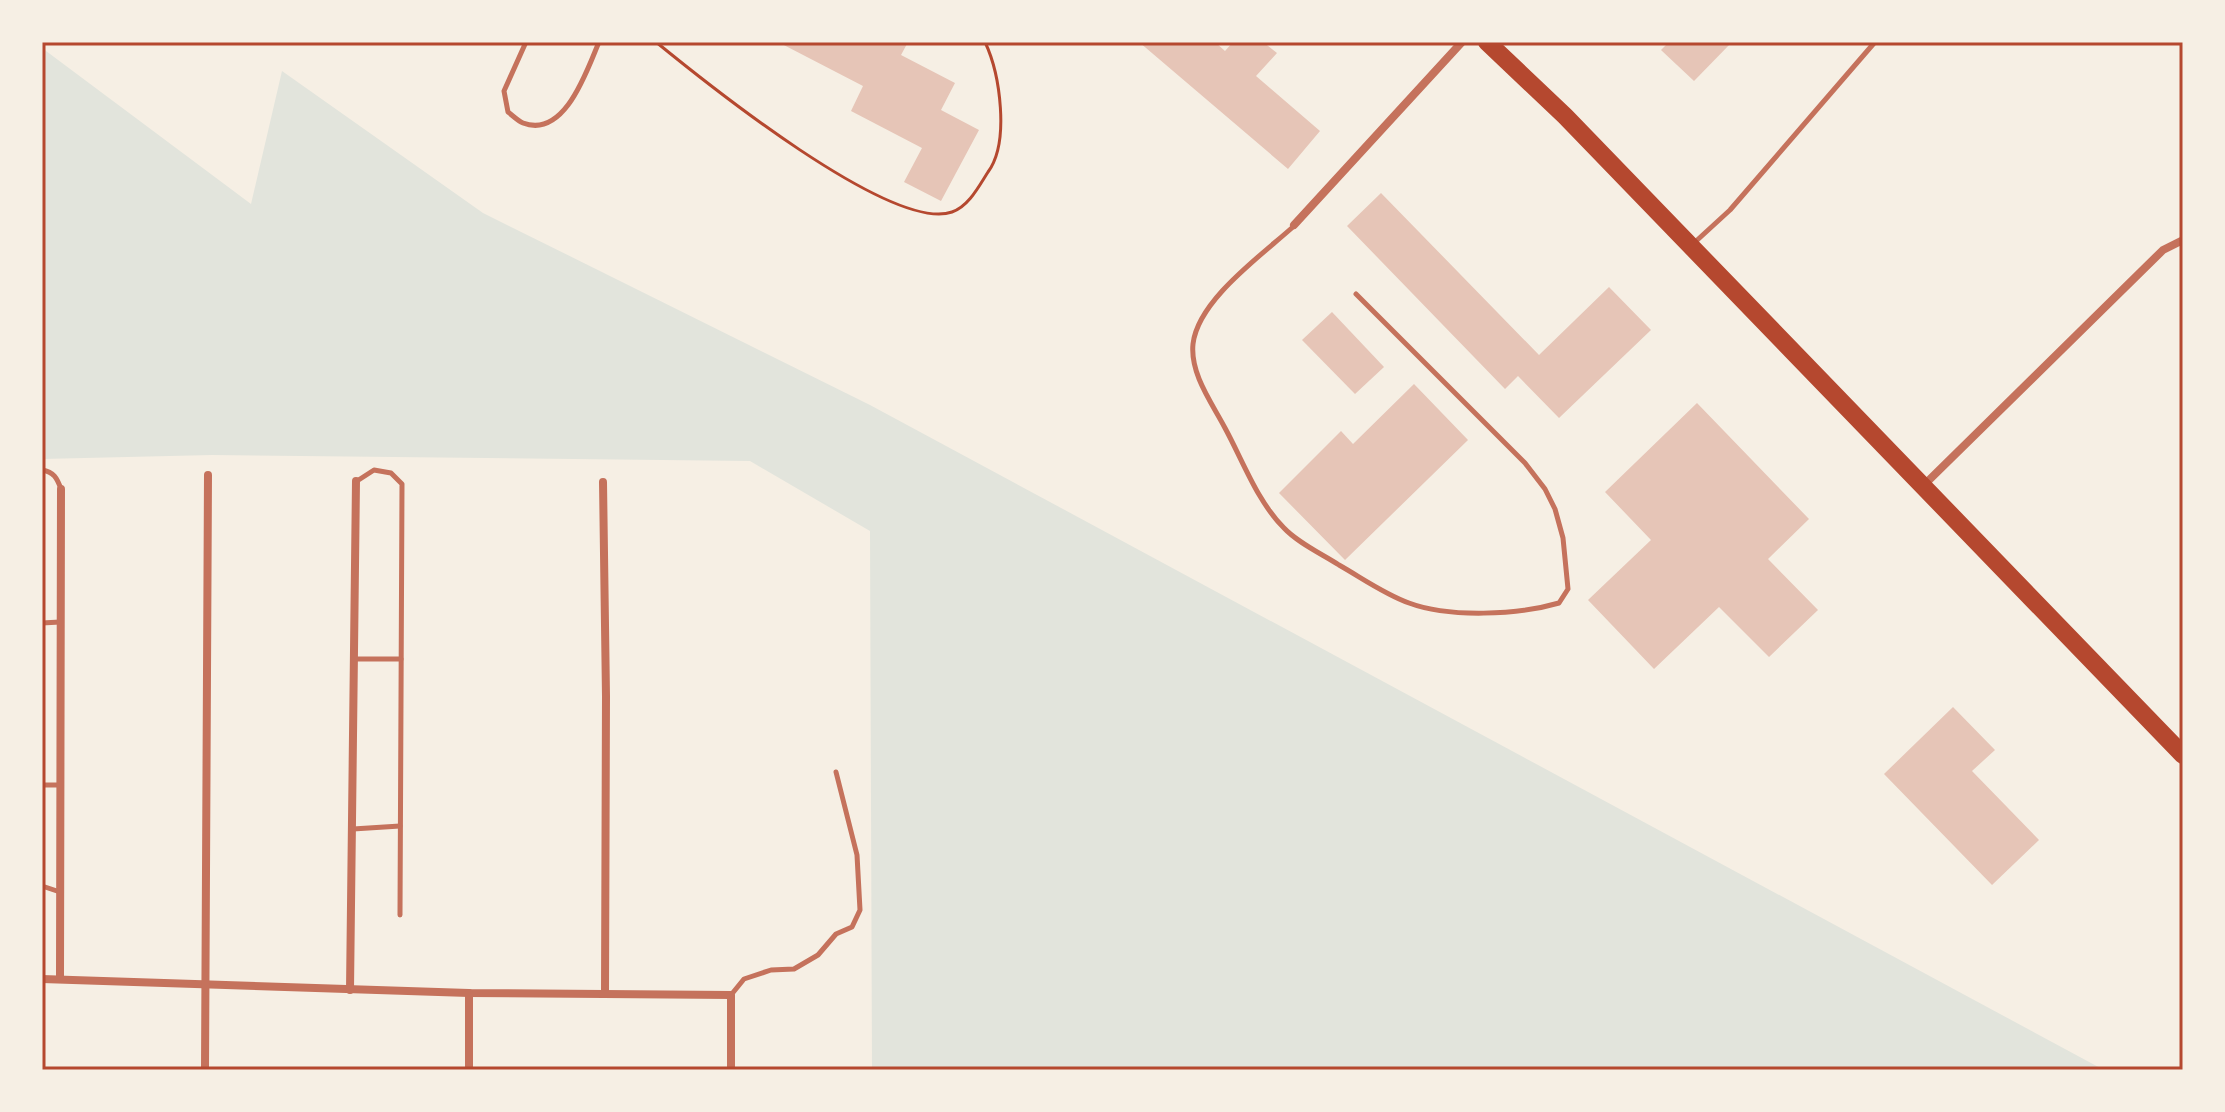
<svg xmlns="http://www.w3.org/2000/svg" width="2225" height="1112" font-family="'Times New Roman',serif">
	<rect width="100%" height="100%" fill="#f6efe4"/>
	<polygon fill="#e2e4dc" points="42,48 251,204 282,71 483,213 870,405 2104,1070 872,1070 870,531 750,461 212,455 42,459"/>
	<g fill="#e6c5b7">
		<polygon points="778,42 908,42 901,55 955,83 941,110 979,130 941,201 904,182 922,148 851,111 863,86"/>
		<polygon points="1139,42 1215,42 1225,51 1233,42 1263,42 1277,53 1256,76 1320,131 1288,169"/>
		<polygon points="1669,42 1732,42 1694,81 1661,50"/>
		<polygon points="1381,193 1539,355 1609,287 1651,330 1559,418 1518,376 1505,389 1347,226"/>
		<polygon points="1332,312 1384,367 1355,394 1302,340"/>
		<polygon points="1414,384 1468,440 1345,560 1279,493 1341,431 1353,444"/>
		<polygon points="1697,403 1809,519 1768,559 1818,610 1769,657 1719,607 1654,669 1588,600 1651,540 1605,492"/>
		<polygon points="1953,707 1995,750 1972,771 2039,840 1992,885 1884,774"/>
	</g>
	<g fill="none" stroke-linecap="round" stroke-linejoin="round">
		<path stroke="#b5482f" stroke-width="3" d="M 656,42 C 705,82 892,233 952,212 C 969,206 979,186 988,172 C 1010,142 1000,74 985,42"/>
		<g stroke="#c5725c" stroke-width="5">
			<path d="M 526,42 L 504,91 L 508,112 C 512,115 518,121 523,123 C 565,139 587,70 599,42"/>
			<path d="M 1294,226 C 1262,255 1198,300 1193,344 C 1190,374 1212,403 1225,428 C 1243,461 1257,501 1284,528 C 1298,543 1322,554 1339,565 C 1362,578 1384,594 1409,603 C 1449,618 1518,615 1559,603 L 1568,589 L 1563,538 L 1555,509 L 1545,489 L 1525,463 L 1356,294"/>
			<polyline points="1694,243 1730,210 1875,42"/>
			<path d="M 42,470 C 54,472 57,478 61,489"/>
			<polyline points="357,481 374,470 391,473 402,484 400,915"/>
			<polyline points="42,623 60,622"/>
			<polyline points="355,659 401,659"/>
			<polyline points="42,785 60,785"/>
			<polyline points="353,829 400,826"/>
			<polyline points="42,886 60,892"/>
			<polyline points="731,995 744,979 771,970 794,969 818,955 836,934 852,927 860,910 857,855 836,772"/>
		</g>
		<g stroke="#c5725c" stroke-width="8">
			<polyline points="1294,225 1462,42"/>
			<polyline points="603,482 606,696 605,993"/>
			<polyline points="1924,485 2163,250 2183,240"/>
			<polyline points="60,978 61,489"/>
			<polyline points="42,979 469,993 731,995 731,1070"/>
			<polyline points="350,990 356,481"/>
			<polyline points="205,1070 208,475"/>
			<polyline points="469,1070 469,993"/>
		</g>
		<polyline stroke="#b5482f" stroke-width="18" points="1487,42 1565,116 2183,755"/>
	</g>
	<rect width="2225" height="1112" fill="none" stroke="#f6efe4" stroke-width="88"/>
	<rect x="44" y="44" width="2137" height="1024" fill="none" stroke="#b5482f" stroke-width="3"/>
</svg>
